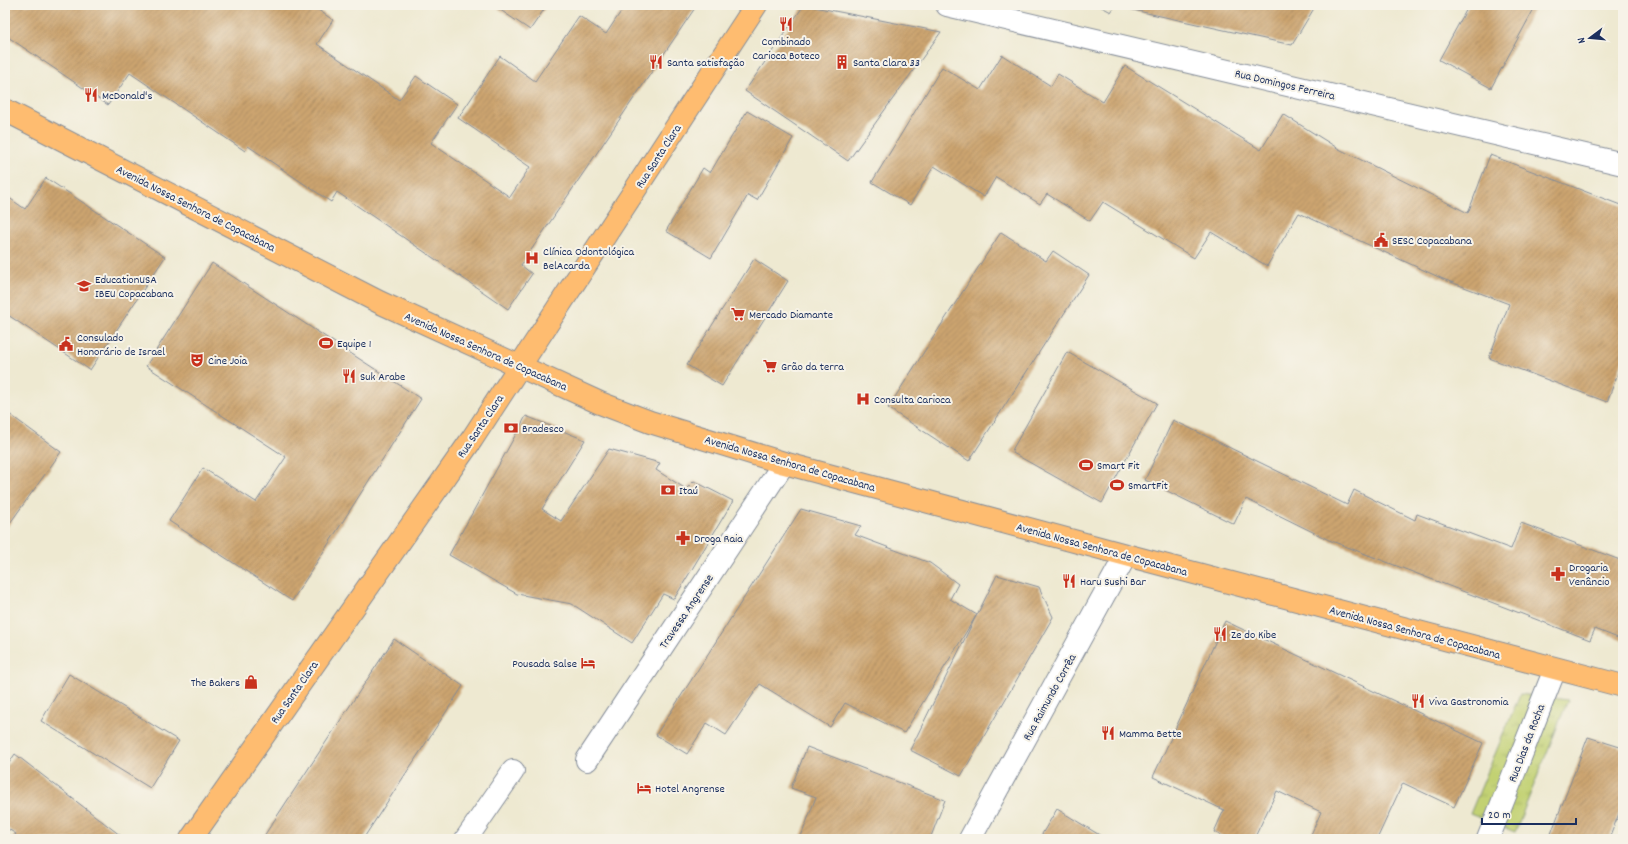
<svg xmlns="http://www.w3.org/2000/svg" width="1628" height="844" font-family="Dekko,sans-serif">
	<defs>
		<pattern id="grass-tufts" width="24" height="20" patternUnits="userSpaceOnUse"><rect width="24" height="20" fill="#c2d173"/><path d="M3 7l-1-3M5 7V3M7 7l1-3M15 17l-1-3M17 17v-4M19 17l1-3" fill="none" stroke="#a6b466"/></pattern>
		<pattern id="building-hatch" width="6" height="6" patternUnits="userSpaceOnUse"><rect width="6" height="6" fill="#cca46f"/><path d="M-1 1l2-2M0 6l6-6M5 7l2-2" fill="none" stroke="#a5865e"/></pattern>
	</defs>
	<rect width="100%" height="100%" fill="#f7f3e8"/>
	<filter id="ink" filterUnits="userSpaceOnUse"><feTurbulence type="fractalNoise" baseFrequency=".025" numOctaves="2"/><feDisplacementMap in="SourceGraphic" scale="8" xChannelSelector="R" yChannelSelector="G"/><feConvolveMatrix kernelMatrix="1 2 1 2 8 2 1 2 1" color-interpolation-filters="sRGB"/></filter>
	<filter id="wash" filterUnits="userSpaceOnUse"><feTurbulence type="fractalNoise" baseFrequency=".012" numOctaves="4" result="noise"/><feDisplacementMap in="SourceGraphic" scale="16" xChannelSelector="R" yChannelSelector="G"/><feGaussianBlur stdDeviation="0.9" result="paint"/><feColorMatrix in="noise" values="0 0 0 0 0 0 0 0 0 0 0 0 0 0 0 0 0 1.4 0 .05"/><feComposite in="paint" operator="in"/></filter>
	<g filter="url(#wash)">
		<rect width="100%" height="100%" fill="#eee9d1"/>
		<polygon fill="url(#grass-tufts)" stroke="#6e8068" points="1520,694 1568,700 1515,832 1470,814"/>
		<g id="blocks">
			<g fill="url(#building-hatch)">
				<polygon points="5,5 311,5 333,20 317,44 399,100 416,76 457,104 431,143 510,197 530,167 458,118 500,56 535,81 579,16 606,34 624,7 621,5 697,5 521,265 532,274 508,309 337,192 331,202 248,146 245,151 130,73 108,105 5,35"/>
				<polygon points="493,5 547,5 530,30"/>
				<polygon points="804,5 941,32 848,161 745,91"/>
				<polygon points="1098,5 1316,5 1292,45 1115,6 1111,12"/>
				<polygon points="1469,5 1536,5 1491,88 1439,60"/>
				<polygon points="1002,55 1051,86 1058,74 1103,102 1125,66 1261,150 1283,114 1339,149 1468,213 1490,155 1623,206 1623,360 1607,402 1489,358 1509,304 1443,279 1299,213 1267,266 1211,232 1194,258 1103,202 1090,221 1047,194 1040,204 996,177 984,197 934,166 910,205 872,182 942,67 980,90"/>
				<polygon points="747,111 793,138 757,200 748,195 711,258 666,231 703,168 710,173"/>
				<polygon points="46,178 165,257 90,370 5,313 5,195 25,209"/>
				<polygon points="1001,232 1046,261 1053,251 1089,275 969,461 888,408"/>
				<polygon points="754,259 788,281 722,386 687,365"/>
				<polygon points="212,263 421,399 292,601 169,521 203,468 256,502 286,457 146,366"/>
				<polygon points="1067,352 1157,403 1102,503 1011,452"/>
				<polygon points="5,411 61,452 5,530"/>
				<polygon points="526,416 585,440 542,509 561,521 609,449 660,463 656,470 686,489 694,481 733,501 674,599 663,594 632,643 572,604 517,594 449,555"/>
				<polygon points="1173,420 1347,505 1354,490 1415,520 1417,514 1511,549 1521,523 1620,560 1623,553 1623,640 1595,629 1590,640 1329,540 1246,499 1234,524 1145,480"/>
				<polygon points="801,509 861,526 855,535 930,563 958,584 950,599 977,615 997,575 1039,587 1053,617 961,776 910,750 976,616 904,733 845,703 830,727 760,684 726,735 707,723 687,754 656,735"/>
				<polygon points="1225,621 1483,743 1454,807 1403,783 1377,839 1309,839 1321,812 1277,791 1254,839 1228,839 1214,832 1224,810 1153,777"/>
				<polygon points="394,639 463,686 363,839 262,839"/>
				<polygon points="69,674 179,741 150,788 41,721"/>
				<polygon points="1588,737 1623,748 1623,803 1609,839 1549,839"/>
				<polygon points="807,747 945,800 930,839 800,839 816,797 791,788"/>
				<polygon points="15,754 125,839 12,839 16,834 5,827 5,769"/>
				<polygon points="1057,809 1106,839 1039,839"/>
			</g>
		</g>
	</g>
	<g filter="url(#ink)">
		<use href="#blocks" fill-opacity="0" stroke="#848c98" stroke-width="1"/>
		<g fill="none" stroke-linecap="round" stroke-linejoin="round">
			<defs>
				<g id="minor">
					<polyline points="947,5 1623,164"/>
					<polyline points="587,760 784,463"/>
					<polyline points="466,839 513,771"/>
					<polyline points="970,839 1126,555"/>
					<polyline points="1488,839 1555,669"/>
				</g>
				<g id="major">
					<polyline points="5,110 379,302 600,403 650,422 784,463 1126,555 1623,686"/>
					<polyline points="191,839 472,439 756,5"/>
				</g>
			</defs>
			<use href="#minor" stroke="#848c98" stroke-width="24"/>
			<use href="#major" stroke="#848c98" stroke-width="24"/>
			<use href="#minor" stroke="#fff" stroke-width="22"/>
			<use href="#major" stroke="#febc70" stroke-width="22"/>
		</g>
	</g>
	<defs>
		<symbol id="restaurant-bare" viewBox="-9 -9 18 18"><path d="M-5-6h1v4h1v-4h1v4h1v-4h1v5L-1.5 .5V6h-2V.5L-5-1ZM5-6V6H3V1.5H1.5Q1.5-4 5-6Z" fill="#c8321e" stroke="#f7f3e8" stroke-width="2.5" paint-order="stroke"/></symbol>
		<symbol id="building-bare" viewBox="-9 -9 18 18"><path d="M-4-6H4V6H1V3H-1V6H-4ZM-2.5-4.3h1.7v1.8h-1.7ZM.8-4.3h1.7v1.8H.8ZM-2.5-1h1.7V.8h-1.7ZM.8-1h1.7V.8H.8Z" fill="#c8321e" stroke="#f7f3e8" stroke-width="2.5" paint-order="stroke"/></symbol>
		<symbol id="civic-bare" viewBox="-9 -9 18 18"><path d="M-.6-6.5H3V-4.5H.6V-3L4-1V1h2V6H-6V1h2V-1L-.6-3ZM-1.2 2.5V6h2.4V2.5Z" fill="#c8321e" stroke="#f7f3e8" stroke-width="2.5" paint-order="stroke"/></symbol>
		<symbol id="hospital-bare" viewBox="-9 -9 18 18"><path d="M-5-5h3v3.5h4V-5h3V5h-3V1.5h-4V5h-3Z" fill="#c8321e" stroke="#f7f3e8" stroke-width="2.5" paint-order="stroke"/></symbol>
		<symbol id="school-bare" viewBox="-9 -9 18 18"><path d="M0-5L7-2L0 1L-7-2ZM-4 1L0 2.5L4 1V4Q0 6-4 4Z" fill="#c8321e" stroke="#f7f3e8" stroke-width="2.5" paint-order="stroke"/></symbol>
		<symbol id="supermarket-bare" viewBox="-9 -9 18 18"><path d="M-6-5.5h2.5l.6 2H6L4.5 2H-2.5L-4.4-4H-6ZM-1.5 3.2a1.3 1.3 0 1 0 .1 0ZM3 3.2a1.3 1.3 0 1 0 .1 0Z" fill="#c8321e" stroke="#f7f3e8" stroke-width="2.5" paint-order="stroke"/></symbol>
		<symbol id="stadium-bare" viewBox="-9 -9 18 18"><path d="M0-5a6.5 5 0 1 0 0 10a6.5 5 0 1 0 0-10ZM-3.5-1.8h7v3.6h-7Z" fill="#c8321e" stroke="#f7f3e8" stroke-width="2.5" paint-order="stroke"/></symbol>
		<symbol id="theatre-bare" viewBox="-9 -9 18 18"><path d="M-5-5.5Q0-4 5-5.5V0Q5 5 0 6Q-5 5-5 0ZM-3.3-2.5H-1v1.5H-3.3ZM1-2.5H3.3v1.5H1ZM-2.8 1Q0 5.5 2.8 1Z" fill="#c8321e" stroke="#f7f3e8" stroke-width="2.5" paint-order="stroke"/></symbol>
		<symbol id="bank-bare" viewBox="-9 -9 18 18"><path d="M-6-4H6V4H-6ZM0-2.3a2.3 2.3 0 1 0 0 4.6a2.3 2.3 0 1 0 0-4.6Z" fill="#c8321e" stroke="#f7f3e8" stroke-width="2.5" paint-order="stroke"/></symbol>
		<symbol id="pharmacy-bare" viewBox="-9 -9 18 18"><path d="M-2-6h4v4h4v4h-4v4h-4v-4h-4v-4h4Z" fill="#c8321e" stroke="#f7f3e8" stroke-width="2.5" paint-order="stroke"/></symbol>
		<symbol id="hotel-bare" viewBox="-9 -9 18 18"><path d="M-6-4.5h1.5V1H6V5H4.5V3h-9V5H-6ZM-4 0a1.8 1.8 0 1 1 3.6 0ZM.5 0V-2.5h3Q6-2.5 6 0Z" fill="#c8321e" stroke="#f7f3e8" stroke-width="2.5" paint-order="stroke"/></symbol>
		<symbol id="shop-bare" viewBox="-9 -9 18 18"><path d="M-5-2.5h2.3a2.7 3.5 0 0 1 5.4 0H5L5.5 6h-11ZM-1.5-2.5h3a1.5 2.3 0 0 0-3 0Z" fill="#c8321e" stroke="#f7f3e8" stroke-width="2.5" paint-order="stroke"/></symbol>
	</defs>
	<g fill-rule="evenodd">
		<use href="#restaurant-bare" x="776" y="14" width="20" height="20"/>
		<use href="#restaurant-bare" x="646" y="52" width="20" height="20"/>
		<use href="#building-bare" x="832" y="52" width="20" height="20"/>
		<use href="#restaurant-bare" x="81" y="85" width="20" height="20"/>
		<use href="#civic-bare" x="1371" y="230" width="20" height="20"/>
		<use href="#hospital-bare" x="522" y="248" width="20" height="20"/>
		<use href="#school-bare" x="74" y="276" width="20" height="20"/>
		<use href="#supermarket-bare" x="728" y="304" width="20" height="20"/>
		<use href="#stadium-bare" x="316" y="333" width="20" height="20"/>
		<use href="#civic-bare" x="56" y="334" width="20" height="20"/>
		<use href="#theatre-bare" x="187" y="350" width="20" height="20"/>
		<use href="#supermarket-bare" x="760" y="356" width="20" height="20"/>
		<use href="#restaurant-bare" x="339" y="366" width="20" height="20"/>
		<use href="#hospital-bare" x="853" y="389" width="20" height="20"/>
		<use href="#bank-bare" x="501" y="418" width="20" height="20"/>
		<use href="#stadium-bare" x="1076" y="455" width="20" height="20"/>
		<use href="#stadium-bare" x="1107" y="475" width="20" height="20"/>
		<use href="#bank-bare" x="658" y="480" width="20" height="20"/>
		<use href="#pharmacy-bare" x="673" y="528" width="20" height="20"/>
		<use href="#pharmacy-bare" x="1548" y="564" width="20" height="20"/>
		<use href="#restaurant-bare" x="1059" y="571" width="20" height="20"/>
		<use href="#restaurant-bare" x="1210" y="624" width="20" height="20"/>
		<use href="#hotel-bare" x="578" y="653" width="20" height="20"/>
		<use href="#shop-bare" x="241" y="672" width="20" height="20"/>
		<use href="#restaurant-bare" x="1408" y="691" width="20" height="20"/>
		<use href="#restaurant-bare" x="1098" y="723" width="20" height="20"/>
		<use href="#hotel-bare" x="634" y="778" width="20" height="20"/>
	</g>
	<g text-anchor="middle" stroke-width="4" stroke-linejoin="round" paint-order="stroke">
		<g font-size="12" fill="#1b2f5e" stroke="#f7f3e8" text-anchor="start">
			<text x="786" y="45" text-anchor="middle">Combinado<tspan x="786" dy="14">Carioca Boteco</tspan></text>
			<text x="667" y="66">Santa satisfação</text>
			<text x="853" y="66">Santa Clara 33</text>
			<text x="102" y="99">McDonald's</text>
			<text x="1392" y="244">SESC Copacabana</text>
			<text x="543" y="255">Clínica Odontológica<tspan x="543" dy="14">BelAcarda</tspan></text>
			<text x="95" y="283">EducationUSA<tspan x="95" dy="14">IBEU Copacabana</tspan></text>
			<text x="749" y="318">Mercado Diamante</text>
			<text x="77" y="341">Consulado<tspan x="77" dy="14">Honorário de Israel</tspan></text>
			<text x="337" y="347">Equipe 1</text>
			<text x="208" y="364">Cine Joia</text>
			<text x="781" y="370">Grão da terra</text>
			<text x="360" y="380">Suk Arabe</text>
			<text x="874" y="403">Consulta Carioca</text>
			<text x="522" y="432">Bradesco</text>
			<text x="1097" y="469">Smart Fit</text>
			<text x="1128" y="489">SmartFit</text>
			<text x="679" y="494">Itaú</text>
			<text x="694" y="542">Droga Raia</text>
			<text x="1569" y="571">Drogaria<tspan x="1569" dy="14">Venâncio</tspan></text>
			<text x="1080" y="585">Haru Sushi Bar</text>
			<text x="1231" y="638">Ze do Kibe</text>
			<text x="577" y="667" text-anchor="end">Pousada Salse</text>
			<text x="240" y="686" text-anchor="end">The Bakers</text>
			<text x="1429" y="705">Viva Gastronomia</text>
			<text x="1119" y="737">Mamma Bette</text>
			<text x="655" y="792">Hotel Angrense</text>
		</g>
		<g font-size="12" fill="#1b2f5e" stroke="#f7f3e8">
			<text transform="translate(1285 84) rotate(13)" y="4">Rua Domingos Ferreira</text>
			<text transform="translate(658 156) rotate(-57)" y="4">Rua Santa Clara</text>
			<text transform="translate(196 208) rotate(27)" y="4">Avenida Nossa Senhora de Copacabana</text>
			<text transform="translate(486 351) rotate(24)" y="4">Avenida Nossa Senhora de Copacabana</text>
			<text transform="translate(480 426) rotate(-56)" y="4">Rua Santa Clara</text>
			<text transform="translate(790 463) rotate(16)" y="4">Avenida Nossa Senhora de Copacabana</text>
			<text transform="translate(1102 549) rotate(15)" y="4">Avenida Nossa Senhora de Copacabana</text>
			<text transform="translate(686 611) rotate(-56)" y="4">Travessa Angrense</text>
			<text transform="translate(1415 632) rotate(15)" y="4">Avenida Nossa Senhora de Copacabana</text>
			<text transform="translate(294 692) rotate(-55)" y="4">Rua Santa Clara</text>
			<text transform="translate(1049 697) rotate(-61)" y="4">Rua Raimundo Corrêa</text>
			<text transform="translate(1526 743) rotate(-69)" y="4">Rua Dias da Rocha</text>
		</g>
	</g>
	<rect width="1628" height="844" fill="none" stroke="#f7f3e8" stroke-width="20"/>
	<g transform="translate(1590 38) rotate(254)" stroke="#f7f3e8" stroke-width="3" paint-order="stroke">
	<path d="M0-3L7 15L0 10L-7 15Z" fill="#1b2f5e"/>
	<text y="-6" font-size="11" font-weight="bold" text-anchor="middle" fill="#1b2f5e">N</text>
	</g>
	<path d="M1482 818v6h94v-6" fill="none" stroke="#1b2f5e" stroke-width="2"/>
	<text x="1488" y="818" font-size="12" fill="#1b2f5e" stroke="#f7f3e8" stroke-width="3" paint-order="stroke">20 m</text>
</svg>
